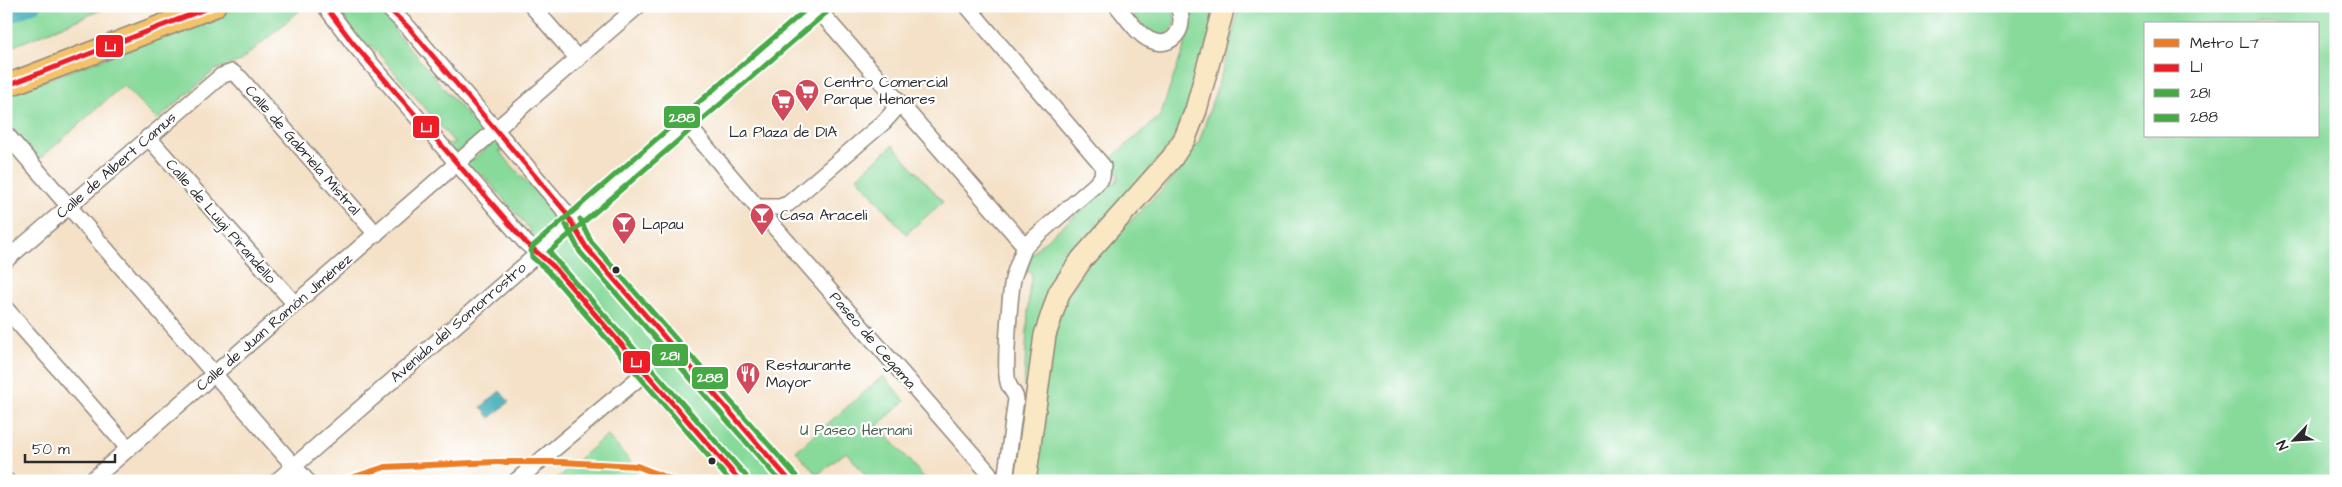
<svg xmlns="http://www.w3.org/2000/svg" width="2342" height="487" font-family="'Architects Daughter',sans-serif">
	<rect width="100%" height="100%" fill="#fff"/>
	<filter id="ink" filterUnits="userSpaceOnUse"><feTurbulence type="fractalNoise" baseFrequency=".02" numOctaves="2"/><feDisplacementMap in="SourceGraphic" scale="10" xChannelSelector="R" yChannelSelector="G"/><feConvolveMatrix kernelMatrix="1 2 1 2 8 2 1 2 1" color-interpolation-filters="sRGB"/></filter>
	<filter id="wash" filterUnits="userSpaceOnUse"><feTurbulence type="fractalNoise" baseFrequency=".0096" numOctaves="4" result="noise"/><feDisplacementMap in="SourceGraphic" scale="20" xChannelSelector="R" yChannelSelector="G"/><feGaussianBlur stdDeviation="1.12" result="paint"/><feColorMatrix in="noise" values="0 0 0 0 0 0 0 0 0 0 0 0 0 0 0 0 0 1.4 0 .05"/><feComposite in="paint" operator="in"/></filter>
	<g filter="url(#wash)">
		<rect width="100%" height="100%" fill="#f4e1c7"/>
		<g fill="#88da9b" stroke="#5a8263" fill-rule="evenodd">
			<polygon points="6,6 111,6 6,49"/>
			<polygon points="243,6 305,6 240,61 215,70 157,120 123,85 39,160 6,124 6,95"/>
			<path d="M 337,6 C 367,6 378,2 400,26 L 393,29 L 472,121 L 483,120 L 484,133 L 458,152 L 454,152 L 444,143 L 454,144 L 453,141 L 372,46 L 361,45 Z"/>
			<path d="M 1128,6 C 1139,6 1156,3 1167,7 C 1184,14 1171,45 1151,33 C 1142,28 1134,14 1128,6 Z"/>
			<polygon points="1188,6 1218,6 1193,98 1170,145 1079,250 1030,385 1024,386 1029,291 1032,274 1025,271 1032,255 1039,246 1106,189 1111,182 1116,183 1119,174 1113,173 1110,159 1160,116 1192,24 1192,18"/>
			<path d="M 1239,6 L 2336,6 L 2336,481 L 1032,481 L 1049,354 L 1065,298 L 1093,257 L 1168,184 L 1199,142 L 1227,57 ZM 2146,24 L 2318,24 L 2318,136 L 2146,136 Z"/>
			<polygon points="496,140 510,151 499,151 549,208 559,209 563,218 561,222 537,241 534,242 523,232 532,232 483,175 471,175 466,165"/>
			<polygon points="893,145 943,202 906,234 857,177"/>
			<polygon points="566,238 572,238 784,481 746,481 555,260 553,250"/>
			<polygon points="883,376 905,401 878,425 927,481 871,481 846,452 817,475 796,451"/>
			<polygon points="607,435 638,470 625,481 554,481"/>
		</g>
		<polygon fill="#3aaab6" stroke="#326a70" points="500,391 509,402 490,418 481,407"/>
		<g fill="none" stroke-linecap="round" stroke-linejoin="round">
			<polyline stroke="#3aaab6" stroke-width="12" points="6,19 35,6"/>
		</g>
	</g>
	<g filter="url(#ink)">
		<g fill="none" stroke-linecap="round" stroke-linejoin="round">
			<defs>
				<g id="street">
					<polyline points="325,6 353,43 526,243 553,266 740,481"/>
					<polyline points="386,6 409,28 564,210 586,247 790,481"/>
					<polyline points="532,6 578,59"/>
					<path d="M 815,6 L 1025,246 C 1021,257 1016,268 1013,279 C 1010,295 1004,369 1008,382 C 1009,389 1015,392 1016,399 L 1005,481"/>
					<polyline points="967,6 1103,166 1102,177 1095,185 1025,246"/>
					<path d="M 1117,6 C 1127,17 1137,34 1150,40 C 1173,51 1189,25 1177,6"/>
					<polyline points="686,123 757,207 779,207 788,204 884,122 893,112 895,98"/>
					<polyline points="6,134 307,481"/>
					<polyline points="148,137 295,304"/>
					<polyline points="757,207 989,473"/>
					<polyline points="6,260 221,76 232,72 240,78 376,234"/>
					<polyline points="6,309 128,448"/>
					<polyline points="6,480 7,481"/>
					<polyline points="91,481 638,6"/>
					<polyline points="277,481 822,6"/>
					<polyline points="516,481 646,372"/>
				</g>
				<polyline id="secondary" points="1025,481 1045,335 1059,293 1082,259 1172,158 1185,138 1196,110 1224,6"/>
				<polyline id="primary" points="6,86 214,6"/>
			</defs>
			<use href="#street" stroke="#908679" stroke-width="18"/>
			<use href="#secondary" stroke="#908679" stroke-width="24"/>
			<use href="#primary" stroke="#908679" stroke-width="25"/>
			<use href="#street" stroke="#fff" stroke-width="15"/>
			<use href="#secondary" stroke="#fae7c3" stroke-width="21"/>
			<use href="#primary" stroke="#f3c26a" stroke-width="22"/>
			<defs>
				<g id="bus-1">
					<polyline points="325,6 353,43 526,243 553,266 740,481"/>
					<polyline points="386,6 409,28 564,210 586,247 790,481"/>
					<polyline points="6,86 213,6"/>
				</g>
				<g id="bus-2">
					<polyline points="566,225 580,252 780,481"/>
					<polyline points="746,476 549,252 827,12"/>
				</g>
				<g id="bus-3">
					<polyline points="580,219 592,243 796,476"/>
					<polyline points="730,481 548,271 532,257 531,251 533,246 810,6"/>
				</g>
			</defs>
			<use href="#bus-1" stroke="#fff" stroke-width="9"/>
			<use href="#bus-2" stroke="#fff" stroke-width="9"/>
			<use href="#bus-3" stroke="#fff" stroke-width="9"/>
			<use href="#bus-1" stroke="#ee1c25" stroke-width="5"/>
			<use href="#bus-2" stroke="#47a944" stroke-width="5"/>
			<use href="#bus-3" stroke="#47a944" stroke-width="5"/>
			<defs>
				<polyline id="metro-1" points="342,481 385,467 496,462 561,462 637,466 675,481"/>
			</defs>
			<use href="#metro-1" stroke="#fff" stroke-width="10"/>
			<use href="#metro-1" stroke="#ed7b24" stroke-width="6"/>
		</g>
	</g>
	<defs>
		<symbol id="supermarket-pin" viewBox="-11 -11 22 30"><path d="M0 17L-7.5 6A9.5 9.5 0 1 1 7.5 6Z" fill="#d1495b" stroke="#fff"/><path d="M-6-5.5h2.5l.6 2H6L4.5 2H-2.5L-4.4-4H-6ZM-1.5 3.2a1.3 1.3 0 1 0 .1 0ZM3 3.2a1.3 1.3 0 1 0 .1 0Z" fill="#fff"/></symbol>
		<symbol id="bar-pin" viewBox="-11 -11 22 30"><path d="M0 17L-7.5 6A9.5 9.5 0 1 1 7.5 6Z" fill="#d1495b" stroke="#fff"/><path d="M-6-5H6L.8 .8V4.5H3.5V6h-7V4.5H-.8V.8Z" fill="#fff"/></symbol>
		<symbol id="restaurant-pin" viewBox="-11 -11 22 30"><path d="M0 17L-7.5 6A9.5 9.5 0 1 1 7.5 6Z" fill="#d1495b" stroke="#fff"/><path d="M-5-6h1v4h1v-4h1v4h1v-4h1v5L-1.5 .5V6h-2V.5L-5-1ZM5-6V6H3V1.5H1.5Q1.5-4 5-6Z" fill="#fff"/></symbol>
	</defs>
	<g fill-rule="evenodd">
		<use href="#supermarket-pin" x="793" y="77" width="28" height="38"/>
		<use href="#supermarket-pin" x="769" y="87" width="28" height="38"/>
		<use href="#bar-pin" x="748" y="201" width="28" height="38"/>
		<use href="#bar-pin" x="610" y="210" width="28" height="38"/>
		<use href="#restaurant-pin" x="734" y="360" width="28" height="38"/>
	</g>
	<g fill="#2b2b2b" stroke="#fff" stroke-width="2">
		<circle cx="616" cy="270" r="4.5"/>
		<circle cx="712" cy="461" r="4.5"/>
	</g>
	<g text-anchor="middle" stroke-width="4.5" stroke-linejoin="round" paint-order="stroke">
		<g font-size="15" fill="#2b2b2b" stroke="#fff" text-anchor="start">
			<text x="824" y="87">Centro Comercial<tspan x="824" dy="17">Parque Henares</tspan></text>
			<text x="783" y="137" text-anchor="middle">La Plaza de DIA</text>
			<text x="780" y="220">Casa Araceli</text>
			<text x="642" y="229">Lapau</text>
			<text x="766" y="370">Restaurante<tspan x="766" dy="17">Mayor</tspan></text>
		</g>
		<g font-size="15" fill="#2b2b2b" stroke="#fff">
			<text transform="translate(303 150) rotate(49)" y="5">Calle de Gabriela Mistral</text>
			<text transform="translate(116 165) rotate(-41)" y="5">Calle de Albert Camus</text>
			<text transform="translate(221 221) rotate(49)" y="5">Calle de Luigi Pirandello</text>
			<text transform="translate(274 322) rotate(-41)" y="5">Calle de Juan Ramón Jiménez</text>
			<text transform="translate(458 322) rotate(-41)" y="5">Avenida del Somorrostro</text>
			<text transform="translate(873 340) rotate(49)" y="5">Paseo de Cegama</text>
		</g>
		<g font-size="15" fill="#47604d" stroke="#fff">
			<text x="856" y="435">U Paseo Hernani</text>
		</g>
	</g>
	<g stroke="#fff" stroke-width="2">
		<rect x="95" y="34" width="29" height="24" rx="5" fill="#ee1c25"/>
		<rect x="663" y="105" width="38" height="24" rx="5" fill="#47a944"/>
		<rect x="412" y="115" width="28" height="24" rx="5" fill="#ee1c25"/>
		<rect x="651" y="343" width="38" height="24" rx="5" fill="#47a944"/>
		<rect x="622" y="350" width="29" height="24" rx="5" fill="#ee1c25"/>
		<rect x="691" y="366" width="38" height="24" rx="5" fill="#47a944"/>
	</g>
	<g font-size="14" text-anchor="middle" font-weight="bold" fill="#fff">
		<text x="110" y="51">L1</text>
		<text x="682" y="122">288</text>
		<text x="426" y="132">L1</text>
		<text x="670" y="360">281</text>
		<text x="636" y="367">L1</text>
		<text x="710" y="382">288</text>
	</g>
	<rect width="2342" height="487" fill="none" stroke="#fff" stroke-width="25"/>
	<rect x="2144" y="22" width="175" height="115" fill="#ffffff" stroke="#aaaaaa"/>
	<rect x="2154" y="39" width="25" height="8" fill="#ed7b24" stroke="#aaaaaa"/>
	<text x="2190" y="48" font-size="15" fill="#2b2b2b">Metro L7</text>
	<rect x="2154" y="64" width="25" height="8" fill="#ee1c25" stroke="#aaaaaa"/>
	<text x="2190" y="72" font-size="15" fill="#2b2b2b">L1</text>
	<rect x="2154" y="89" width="25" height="8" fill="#47a944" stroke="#aaaaaa"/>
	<text x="2190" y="98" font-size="15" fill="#2b2b2b">281</text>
	<rect x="2154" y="114" width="25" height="8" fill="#47a944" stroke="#aaaaaa"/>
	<text x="2190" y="122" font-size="15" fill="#2b2b2b">288</text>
	<g transform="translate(2294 440) rotate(245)" stroke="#ffffff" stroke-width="4" paint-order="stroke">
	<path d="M0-4L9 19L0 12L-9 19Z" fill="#2b2b2b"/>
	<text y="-8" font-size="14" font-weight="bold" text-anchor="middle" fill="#2b2b2b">N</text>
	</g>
	<path d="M25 454v8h90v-8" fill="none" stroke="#2b2b2b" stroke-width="2.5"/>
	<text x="32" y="454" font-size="15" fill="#2b2b2b" stroke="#ffffff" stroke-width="4" paint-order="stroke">50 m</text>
</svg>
